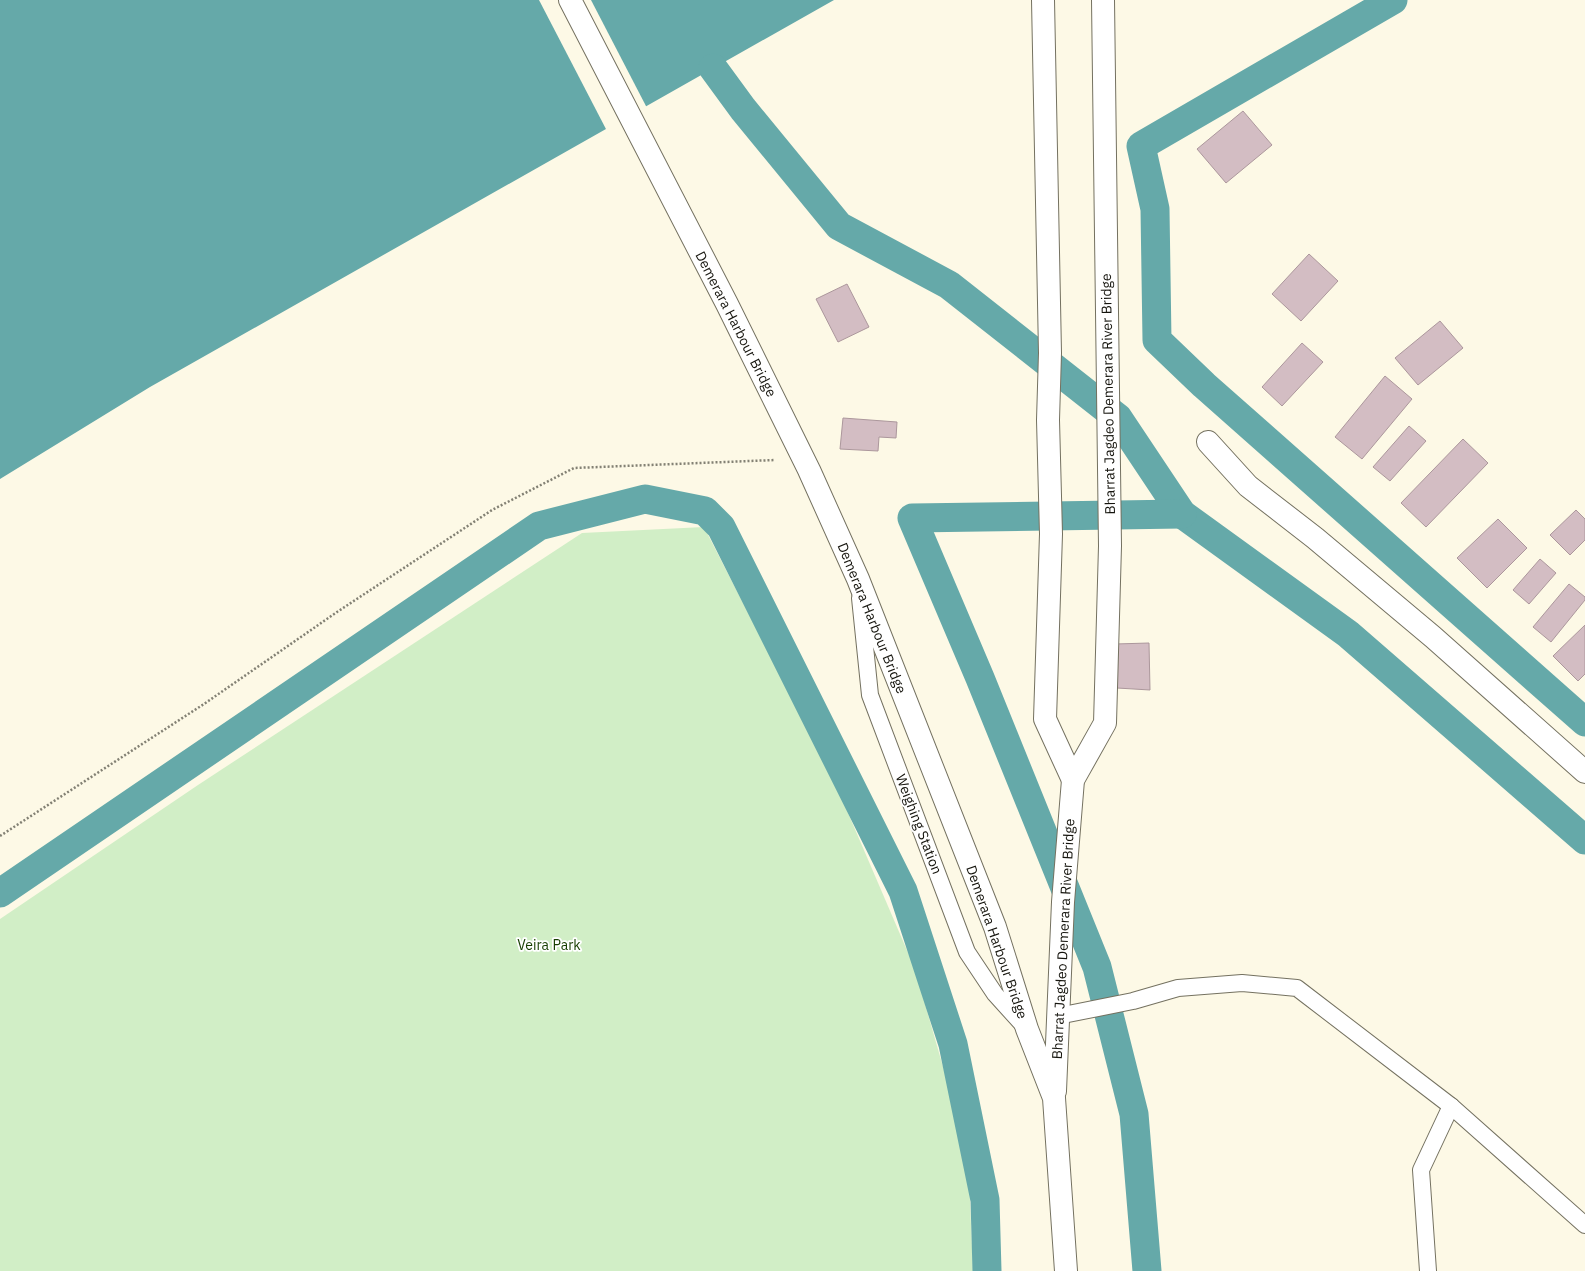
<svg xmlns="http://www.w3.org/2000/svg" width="1585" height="1271" font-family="'IBM Plex Sans',sans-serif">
	<rect width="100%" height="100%" fill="#fdf9e6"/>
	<polygon fill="#d1eec6" points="704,527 833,778 915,969 968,1154 973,1271 0,1271 0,919 198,785 582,533"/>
	<polygon fill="#65a9a9" points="0,0 834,0 150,387 0,479"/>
	<polygon fill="#fdf9e6" points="539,0 591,0 647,108 607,131"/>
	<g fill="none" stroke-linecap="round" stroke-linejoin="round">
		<g stroke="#65a9a9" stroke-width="29">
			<polyline points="1393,0 1141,146 1155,209 1157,340 1204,385 1585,722"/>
			<polyline points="713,68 743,109 839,226 949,285 1118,418 1182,514 1348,634 1585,840"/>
			<polyline points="0,893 539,526 645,499 705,511 721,527 903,891 953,1044 985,1200 987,1271"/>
			<polyline points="1147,1271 1134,1114 1097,967 980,678 912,518 1182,514"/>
		</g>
	</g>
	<g fill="#d3bdc3" stroke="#ac979c">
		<polygon points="1243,111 1272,145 1226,183 1197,149"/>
		<polygon points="1309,254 1338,281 1301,321 1272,294"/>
		<polygon points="847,284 869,327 838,342 816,299"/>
		<polygon points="1440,321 1463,348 1418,385 1395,358"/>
		<polygon points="1302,343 1323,362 1282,406 1262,387"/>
		<polygon points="1385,376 1412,399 1362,459 1335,437"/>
		<polygon points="843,418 897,422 896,438 879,437 878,451 840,449"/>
		<polygon points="1409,426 1426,441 1390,481 1373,467"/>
		<polygon points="1463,439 1488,463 1426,527 1401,503"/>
		<polygon points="1576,510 1585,519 1585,540 1570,555 1550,535"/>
		<polygon points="1498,519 1527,548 1487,588 1457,558"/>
		<polygon points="1540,559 1556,573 1529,604 1513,590"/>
		<polygon points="1569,584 1585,597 1585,600 1551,642 1533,627"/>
		<polygon points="1585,625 1585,674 1578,681 1553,656"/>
		<polygon points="1149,643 1150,690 1117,688 1115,644"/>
	</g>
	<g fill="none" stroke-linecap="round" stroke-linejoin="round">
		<defs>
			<g id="lane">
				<polyline points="860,598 870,695 967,952 995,994 1024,1026"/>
				<polyline points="1058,1016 1133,1001 1178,988 1242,983 1297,988 1451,1106 1585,1225"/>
				<polyline points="1428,1271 1421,1170 1451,1106"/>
			</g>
			<polyline id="street" points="1208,442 1248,486 1315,538 1433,637 1585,772"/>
			<g id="primary">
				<polyline points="570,0 727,304 809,470 858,579 995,927 1027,1029 1054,1098 1066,1271"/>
				<polyline points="1043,0 1050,353 1048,420 1051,534 1045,719 1073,780"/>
				<polyline points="1055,1091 1063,902 1073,780 1105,723 1110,546 1103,0"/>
			</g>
		</defs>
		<use href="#lane" stroke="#747160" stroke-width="18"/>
		<use href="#street" stroke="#747160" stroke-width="24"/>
		<use href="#primary" stroke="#747160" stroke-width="24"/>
		<polyline stroke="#838174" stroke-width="2.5" stroke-dasharray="2 2" stroke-linecap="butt" points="0,836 204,704 337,612 492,510 574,468 775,460"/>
		<use href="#lane" stroke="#fff" stroke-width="16"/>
		<use href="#street" stroke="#fff" stroke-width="22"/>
		<use href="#primary" stroke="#fff" stroke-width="22"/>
	</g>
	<g text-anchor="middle" stroke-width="3.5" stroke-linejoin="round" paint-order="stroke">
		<g font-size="14" fill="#15140d" stroke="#fff">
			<text transform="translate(736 324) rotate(63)" y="5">Demerara Harbour Bridge</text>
			<text transform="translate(1108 394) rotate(-91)" y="5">Bharrat Jagdeo Demerara River Bridge</text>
			<text transform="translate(872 618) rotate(68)" y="5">Demerara Harbour Bridge</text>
			<text transform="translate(919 824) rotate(69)" y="5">Weighing Station</text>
			<text transform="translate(1063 939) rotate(-87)" y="5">Bharrat Jagdeo Demerara River Bridge</text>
			<text transform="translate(997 942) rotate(71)" y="5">Demerara Harbour Bridge</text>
		</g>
		<g font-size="14" fill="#173e00" stroke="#fff">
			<text x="549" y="950">Veira Park</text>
		</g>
	</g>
</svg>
